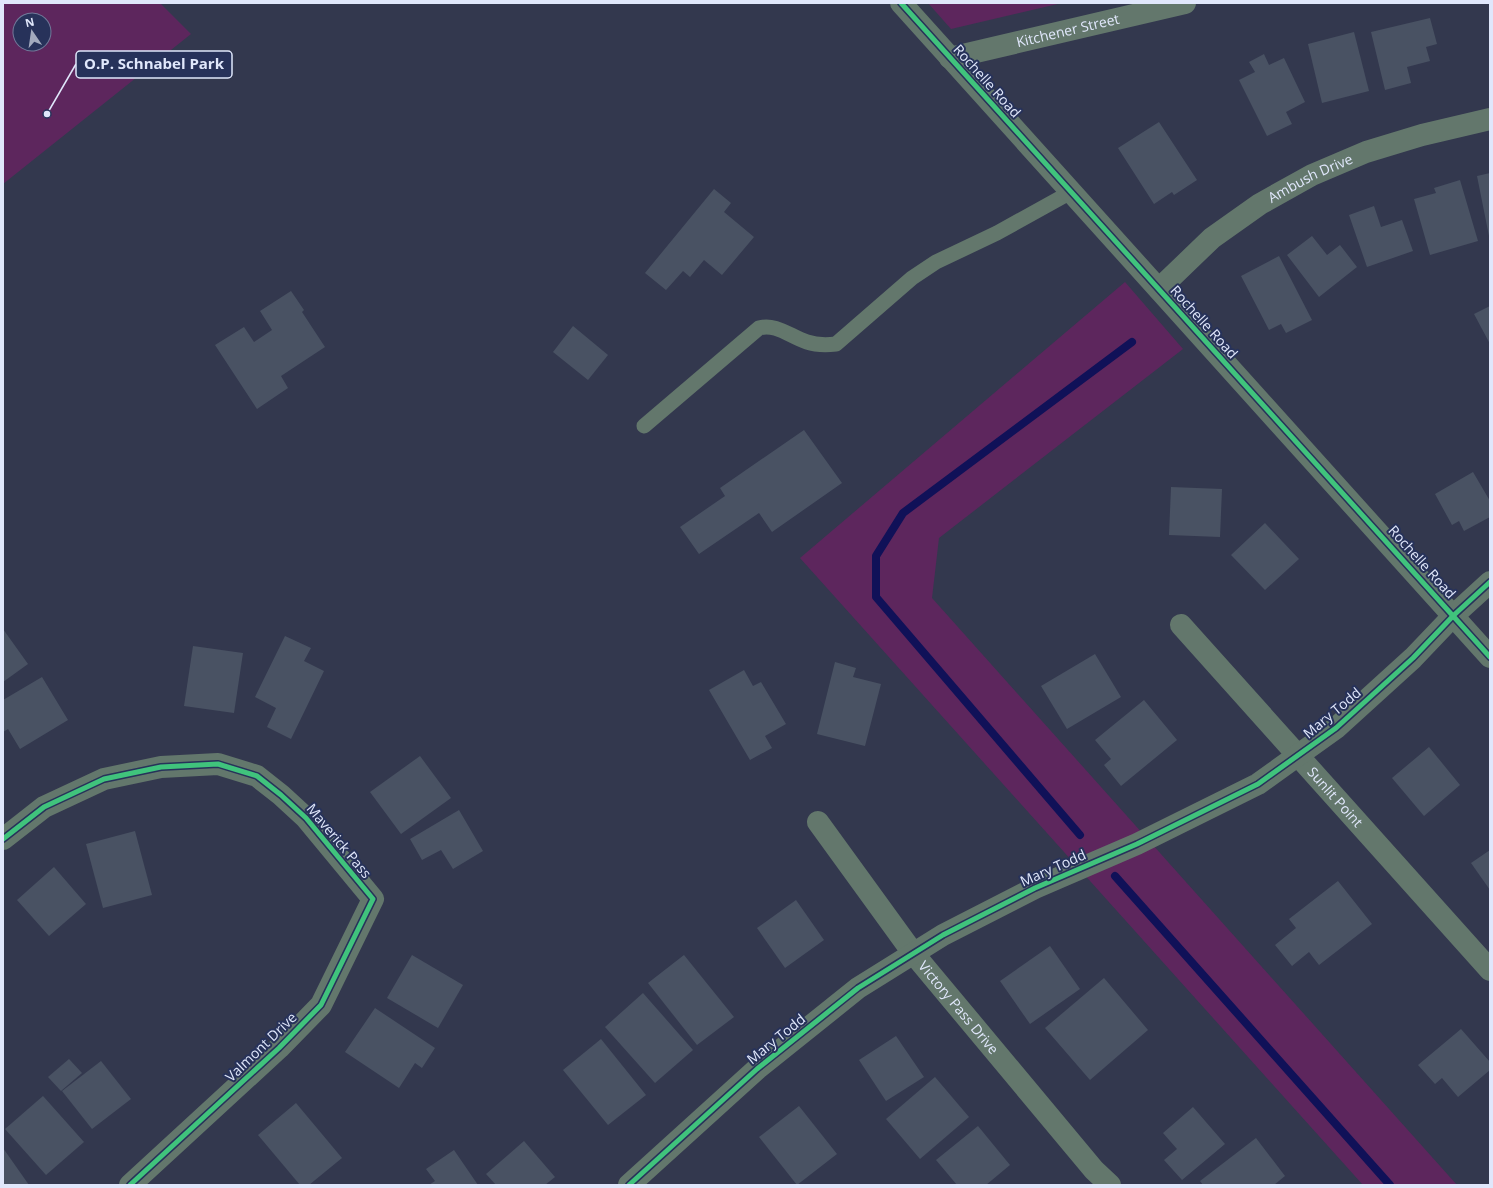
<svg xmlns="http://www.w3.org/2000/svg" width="1493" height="1188" font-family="'Open Sans',sans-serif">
	<rect width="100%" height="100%" fill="#33384e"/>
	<g fill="#5d265d" fill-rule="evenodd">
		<path d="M 3,3 L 160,3 L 191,34 L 3,184 ZM 20,20 L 44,20 L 44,44 L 20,44 Z"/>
		<polygon points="928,3 1062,3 951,29"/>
		<polygon points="1125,282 1183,349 939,538 932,598 1457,1185 1363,1185 800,558"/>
	</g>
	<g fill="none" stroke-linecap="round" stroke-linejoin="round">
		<g stroke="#101158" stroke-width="8">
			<polyline points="1080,835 876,597 876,556 903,513 1132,342"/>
			<polyline points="1115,876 1390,1185"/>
		</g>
	</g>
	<g fill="#495263">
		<polygon points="1430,18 1437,44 1426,47 1430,61 1407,67 1411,83 1385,90 1371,32"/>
		<polygon points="1354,32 1369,91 1322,103 1308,44"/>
		<polygon points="1264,54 1269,65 1284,58 1305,102 1286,112 1292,124 1267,136 1239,80 1255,72 1249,62"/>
		<polygon points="1159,122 1197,180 1174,195 1172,192 1154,204 1118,148"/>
		<polygon points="1490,173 1490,236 1489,236 1477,176"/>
		<polygon points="1460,180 1478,241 1430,255 1414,199 1436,193 1434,188"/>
		<polygon points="714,189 731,203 724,212 754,237 722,275 704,260 690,277 683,271 666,290 645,273"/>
		<polygon points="1374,206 1381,227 1402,220 1413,251 1367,267 1349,215"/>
		<polygon points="1312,236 1327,255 1340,245 1357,267 1319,297 1287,255"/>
		<polygon points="1279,256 1312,320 1286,333 1281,324 1269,330 1241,276"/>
		<polygon points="291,291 304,310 302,312 325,347 281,376 288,388 257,409 215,345 244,327 254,342 272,330 260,311"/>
		<polygon points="1490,306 1490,344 1474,314"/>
		<polygon points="573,326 608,355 588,380 553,352"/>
		<polygon points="804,430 842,483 772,532 759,513 699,554 680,527 725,496 720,488"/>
		<polygon points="1473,472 1490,501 1490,517 1464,531 1459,521 1452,525 1435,494"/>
		<polygon points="1171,487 1222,489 1220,537 1169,535"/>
		<polygon points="1265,523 1299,559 1265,590 1231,555"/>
		<polygon points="3,629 28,664 3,682"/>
		<polygon points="285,636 311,648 304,661 324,671 291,739 267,727 276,708 255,697"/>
		<polygon points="193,646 243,653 234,713 184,706"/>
		<polygon points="1095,654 1121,697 1067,729 1041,686"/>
		<polygon points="835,662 856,668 853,677 881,684 865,746 817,734"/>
		<polygon points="744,670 753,686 761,682 786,724 765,736 772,748 750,760 709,690"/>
		<polygon points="42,677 68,720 20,749 8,729 3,732 3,700"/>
		<polygon points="1144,700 1177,740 1121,786 1104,765 1111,759 1095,740"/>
		<polygon points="1429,747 1460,785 1424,816 1392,778"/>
		<polygon points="420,756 451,798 401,834 370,792"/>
		<polygon points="459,810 483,851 453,869 441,850 422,860 410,839"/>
		<polygon points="135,831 152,895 103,908 86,844"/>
		<polygon points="1490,850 1490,890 1471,863"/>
		<polygon points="54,867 86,904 49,936 17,900"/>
		<polygon points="1338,881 1372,924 1319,965 1309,952 1292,966 1275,945 1296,928 1289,919"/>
		<polygon points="796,900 824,940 785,968 757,928"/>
		<polygon points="1050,946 1080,989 1030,1024 1000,981"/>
		<polygon points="412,955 463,985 438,1028 387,998"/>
		<polygon points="684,955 734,1017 697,1045 648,983"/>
		<polygon points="1104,978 1148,1030 1090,1080 1045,1028"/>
		<polygon points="643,993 693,1050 655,1083 605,1027"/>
		<polygon points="375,1008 435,1048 422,1068 415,1063 399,1088 345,1052"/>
		<polygon points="1461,1029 1490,1062 1490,1070 1458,1097 1442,1078 1435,1084 1418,1065"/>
		<polygon points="896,1036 924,1077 886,1101 859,1060"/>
		<polygon points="601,1039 646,1095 608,1125 563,1070"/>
		<polygon points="69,1059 82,1073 61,1091 48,1077"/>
		<polygon points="101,1061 131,1099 92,1129 62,1091"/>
		<polygon points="935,1077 969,1117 920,1159 886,1119"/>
		<polygon points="43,1096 84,1142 46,1175 5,1129"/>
		<polygon points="296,1103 342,1158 309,1185 300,1185 258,1135"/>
		<polygon points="799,1106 837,1154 797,1185 759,1137"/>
		<polygon points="1193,1107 1225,1144 1182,1180 1164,1160 1177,1149 1163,1133"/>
		<polygon points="978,1126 1010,1165 986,1185 957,1185 936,1160"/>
		<polygon points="1256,1138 1285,1176 1274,1185 1203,1185 1200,1181"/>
		<polygon points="524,1141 555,1177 545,1185 496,1185 486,1174"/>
		<polygon points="3,1148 29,1185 3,1185"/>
		<polygon points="454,1150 478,1185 429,1185 435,1181 426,1169"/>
	</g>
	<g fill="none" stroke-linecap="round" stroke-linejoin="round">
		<path stroke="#63776c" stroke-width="15" d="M 644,426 L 759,328 C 776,323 791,337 807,342 C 816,345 827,345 836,344 L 912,278 L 936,262 L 997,233 L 1071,192"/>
		<g stroke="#63776c" stroke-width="22">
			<polyline points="901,3 1490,657"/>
			<path id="s1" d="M 950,58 L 1185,3"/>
			<path id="s2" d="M 1159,289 L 1212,238 L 1260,204 L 1312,175 L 1366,152 L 1422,135 L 1490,119"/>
			<path id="s3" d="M 1181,625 L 1490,970"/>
			<path id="s4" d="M 818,822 L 913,953 L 1094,1170 L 1110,1185"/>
			<polyline points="3,839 44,807 104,779 161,767 218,764 257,776 281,795 306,818 373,899 321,1005 279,1048 130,1185"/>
			<polyline points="629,1185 757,1069 858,988 943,935 1035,888 1137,844 1258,784 1336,728 1413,658 1454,615 1490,582"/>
		</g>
		<defs>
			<g id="cycleway">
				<polyline points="901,3 1490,657"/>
				<polyline points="3,839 44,807 104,779 161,767 218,764 257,776 281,795 306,818 373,899 321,1005 279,1048 130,1185"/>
				<polyline points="629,1185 757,1069 858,988 943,935 1035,888 1137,844 1258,784 1336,728 1413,658 1454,615 1490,582"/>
			</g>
		</defs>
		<use href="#cycleway" stroke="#27325a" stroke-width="8"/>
		<use href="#cycleway" stroke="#40c37c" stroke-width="5"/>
	</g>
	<g text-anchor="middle" stroke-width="4" stroke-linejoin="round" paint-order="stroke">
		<g font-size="14" fill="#e0e7fb" stroke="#27325a">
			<text dy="5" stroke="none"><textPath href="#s1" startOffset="121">Kitchener Street</textPath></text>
			<text transform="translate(987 81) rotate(48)" y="5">Rochelle Road</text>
			<text dy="5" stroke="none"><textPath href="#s2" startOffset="189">Ambush Drive</textPath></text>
			<text transform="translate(1204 322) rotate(48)" y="5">Rochelle Road</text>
			<text transform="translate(1422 562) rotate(48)" y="5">Rochelle Road</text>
			<text transform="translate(1332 713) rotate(-40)" y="5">Mary Todd</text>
			<text dy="5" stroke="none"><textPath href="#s3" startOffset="231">Sunlit Point</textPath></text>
			<text transform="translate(339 841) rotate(50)" y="5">Maverick Pass</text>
			<text transform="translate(1053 868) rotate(-24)" y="5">Mary Todd</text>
			<text dy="5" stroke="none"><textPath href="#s4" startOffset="233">Victory Pass Drive</textPath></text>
			<text transform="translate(776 1039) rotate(-39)" y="5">Mary Todd</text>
			<text transform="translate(261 1047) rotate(-44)" y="5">Valmont Drive</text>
		</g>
	</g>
	<path fill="none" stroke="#e0e7fb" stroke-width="1.5" d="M47 114L76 64"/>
	<circle fill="#e0e7fb" stroke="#27325a" stroke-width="1.5" cx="47" cy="114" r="4"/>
	<rect fill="#27325a" stroke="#e0e7fb" stroke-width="1.5" x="76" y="51" width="156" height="27" rx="4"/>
	<g font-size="15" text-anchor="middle" font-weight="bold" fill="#e0e7fb">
		<text x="154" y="69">O.P. Schnabel Park</text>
	</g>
	<rect width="1493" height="1188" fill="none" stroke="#e0e7fb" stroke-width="8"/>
	<g transform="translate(32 32) rotate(347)"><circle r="19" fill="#27325a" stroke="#717a9a"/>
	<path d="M0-3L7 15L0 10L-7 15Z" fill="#a3aabe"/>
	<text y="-6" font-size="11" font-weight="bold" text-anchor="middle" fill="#e0e7fb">N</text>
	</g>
</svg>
